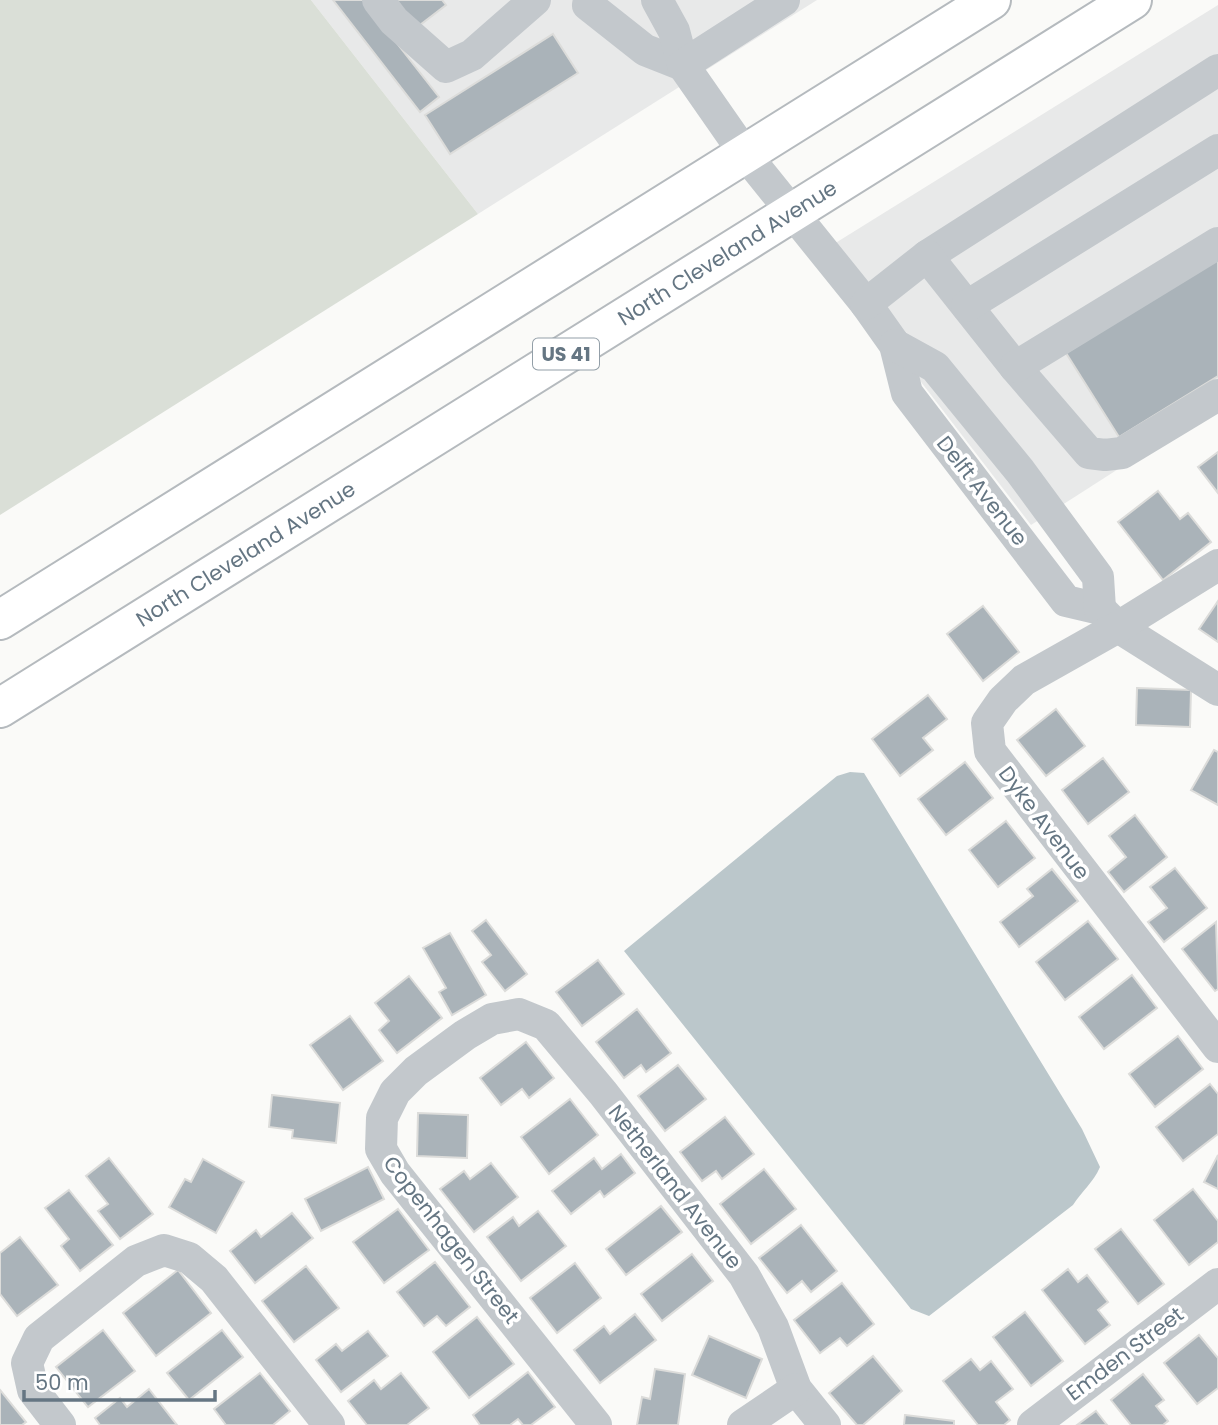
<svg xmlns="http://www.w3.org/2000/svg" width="1218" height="1425" font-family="Poppins,sans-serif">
	<rect width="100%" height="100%" fill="#fafaf8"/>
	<g fill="#e8e9e9">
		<polygon points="311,0 817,0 478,214"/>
		<polygon points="1218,5 1218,405 1031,525 821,252"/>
	</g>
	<polygon fill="#dadfd7" points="0,0 311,0 478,214 0,515"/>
	<path fill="#bbc7cb" d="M 850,772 L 864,773 L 1082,1129 L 1100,1167 C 1093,1183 1082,1191 1073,1205 L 929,1316 L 911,1309 L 624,951 L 837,776 Z"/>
	<g fill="#aab3b9" stroke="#dcdcda" stroke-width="2">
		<polygon points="333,0 363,0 439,97 420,112"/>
		<polygon points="394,0 442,0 446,5 416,28"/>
		<polygon points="553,34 578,73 450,154 425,115"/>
		<polygon points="1218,258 1218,376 1119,437 1066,353"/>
		<polygon points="1218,452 1218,493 1198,467"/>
		<polygon points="1158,491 1180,519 1188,513 1211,542 1163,580 1118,522"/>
		<polygon points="1218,601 1218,642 1199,629"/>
		<polygon points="983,606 1019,652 983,681 947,634"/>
		<polygon points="1137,688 1191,690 1190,727 1136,725"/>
		<polygon points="928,695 947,719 923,738 933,750 900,776 872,739"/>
		<polygon points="1056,709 1085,746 1046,776 1017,740"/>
		<polygon points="1214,750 1218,752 1218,805 1191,790"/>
		<polygon points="1103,758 1129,792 1088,824 1062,790"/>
		<polygon points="965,762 993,798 946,835 918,799"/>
		<polygon points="1135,815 1167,857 1124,892 1108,872 1126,857 1109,836"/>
		<polygon points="1006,821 1035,858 998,887 969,850"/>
		<polygon points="1175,868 1207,908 1164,942 1148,922 1167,908 1150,887"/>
		<polygon points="1052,869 1078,901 1019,947 1000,922 1033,896 1027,889"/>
		<polygon points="486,920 527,974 505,991 482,962 491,955 472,931"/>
		<polygon points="1088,921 1118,959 1065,1000 1036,962"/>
		<polygon points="1216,922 1218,989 1215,991 1182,949"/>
		<polygon points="450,933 486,995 452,1015 439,992 446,988 423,948"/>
		<polygon points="598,960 624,994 582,1026 556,992"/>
		<polygon points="1132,975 1157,1008 1104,1049 1079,1017"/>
		<polygon points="409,976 442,1018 397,1053 379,1030 389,1021 375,1003"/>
		<polygon points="637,1009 671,1053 646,1072 641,1065 624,1078 596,1042"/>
		<polygon points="350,1016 383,1061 343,1090 310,1045"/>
		<polygon points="1178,1036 1203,1069 1155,1107 1129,1074"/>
		<polygon points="526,1042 554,1078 529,1098 522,1089 501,1105 480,1078"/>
		<polygon points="678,1065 706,1099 665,1131 638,1096"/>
		<polygon points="1210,1084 1218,1094 1218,1134 1183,1161 1156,1127"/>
		<polygon points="272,1095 340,1103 336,1143 292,1138 293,1130 269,1127"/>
		<polygon points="570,1099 598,1135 549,1174 521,1137"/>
		<polygon points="418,1113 468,1115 467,1158 417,1156"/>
		<polygon points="725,1117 754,1154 722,1179 716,1171 702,1181 680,1152"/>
		<polygon points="621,1154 635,1173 604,1197 600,1191 571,1214 552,1191 594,1158 602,1169"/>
		<polygon points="1218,1155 1218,1189 1204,1182"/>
		<polygon points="109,1158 153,1214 120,1239 98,1211 108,1204 86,1176"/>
		<polygon points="203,1159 244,1182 216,1233 169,1207 185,1179 191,1182"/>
		<polygon points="491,1163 518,1197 474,1232 440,1189 464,1171 470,1179"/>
		<polygon points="368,1167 384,1199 321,1231 305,1199"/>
		<polygon points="764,1169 796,1209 751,1244 720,1204"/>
		<polygon points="1193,1189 1218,1221 1218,1242 1189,1265 1154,1220"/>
		<polygon points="69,1190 113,1245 80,1271 61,1246 69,1239 45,1208"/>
		<polygon points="661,1206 682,1232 626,1275 606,1249"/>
		<polygon points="398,1209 429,1250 384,1283 353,1242"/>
		<polygon points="538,1211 566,1246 521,1281 487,1237 513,1217 519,1226"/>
		<polygon points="292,1213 313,1238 255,1283 230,1251 256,1230 261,1237"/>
		<polygon points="801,1225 837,1271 811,1292 802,1281 787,1293 759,1258"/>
		<polygon points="1121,1229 1164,1284 1138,1304 1095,1249"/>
		<polygon points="20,1237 58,1285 17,1316 0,1294 0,1253"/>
		<polygon points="692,1254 713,1281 662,1321 641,1294"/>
		<polygon points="435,1262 470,1307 446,1326 437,1316 424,1326 397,1292"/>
		<polygon points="575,1263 601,1298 557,1333 530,1298"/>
		<polygon points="306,1266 339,1308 294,1342 262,1301"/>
		<polygon points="1068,1269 1078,1282 1087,1275 1108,1302 1098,1310 1110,1325 1085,1344 1042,1290"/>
		<polygon points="178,1270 211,1313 156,1356 123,1313"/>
		<polygon points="842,1283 874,1324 847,1346 840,1338 820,1353 794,1320"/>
		<polygon points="1025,1312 1063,1361 1031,1386 993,1337"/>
		<polygon points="635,1314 656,1340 600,1383 574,1350 604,1326 610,1334"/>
		<polygon points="477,1317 514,1364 469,1398 433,1352"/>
		<polygon points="103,1330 135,1371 88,1407 56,1367"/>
		<polygon points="222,1330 243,1357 189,1400 167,1373"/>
		<polygon points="368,1331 388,1356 341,1392 316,1360 336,1344 342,1351"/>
		<polygon points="1199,1335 1218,1358 1218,1388 1197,1404 1164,1363"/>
		<polygon points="709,1336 762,1359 746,1398 692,1375"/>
		<polygon points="873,1356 902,1391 863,1425 857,1425 829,1393"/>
		<polygon points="971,1359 980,1370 991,1361 1013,1389 996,1402 1010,1420 1004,1425 978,1425 943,1381"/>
		<polygon points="655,1369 685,1374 678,1425 637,1425 642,1397 650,1399"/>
		<polygon points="528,1372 555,1407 531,1425 523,1425 518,1419 510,1425 480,1425 473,1415"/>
		<polygon points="260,1373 290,1411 273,1425 226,1425 214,1409"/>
		<polygon points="401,1373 429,1408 407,1425 367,1425 348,1401 374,1380 381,1389"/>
		<polygon points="1143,1374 1164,1400 1156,1406 1168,1421 1163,1425 1131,1425 1111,1400"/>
		<polygon points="149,1389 177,1425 100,1425 95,1418 120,1398 127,1407"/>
		<polygon points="0,1390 26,1422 22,1425 0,1425"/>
		<polygon points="1096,1411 1107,1425 1077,1425"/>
		<polygon points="905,1415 954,1421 954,1425 904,1425"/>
	</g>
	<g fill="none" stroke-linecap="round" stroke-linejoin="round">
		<defs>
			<g id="major">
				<polyline points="0,620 991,0"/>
				<path id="s1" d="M 0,708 L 1132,0"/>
			</g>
		</defs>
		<use href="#major" stroke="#b5babe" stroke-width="42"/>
		<g stroke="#c3c8cc" stroke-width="32">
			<polyline points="378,0 394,21 446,67 472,55 535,0"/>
			<polyline points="589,0 588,5 645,50 683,65"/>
			<polyline points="657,0 674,31 683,65"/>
			<polyline points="784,0 683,65 745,154 866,304 895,345 907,393 1066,601 1100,609 1118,627 1218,690"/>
			<polyline points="927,256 1218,70"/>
			<polyline points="866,304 927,256 1015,367 1089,453 1105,455 1122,453 1218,395"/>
			<polyline points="967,306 1218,150"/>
			<polyline points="895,345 935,367 1020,471 1098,577 1100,609"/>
			<polyline points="1015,367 1218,243"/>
			<polyline points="1218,565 1118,627 1024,680 1003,700 987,723 990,751 1218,1047"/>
			<polyline points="60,1425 33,1390 27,1363 39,1338 136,1261 164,1250 189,1258 214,1279 329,1425"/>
			<polyline points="596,1425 395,1173 381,1149 382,1118 395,1092 416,1071 465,1035 492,1019 519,1014 546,1025 603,1093 744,1275 773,1327 796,1389 825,1425"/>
			<polyline points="743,1425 796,1389"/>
			<polyline points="1033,1425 1218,1284"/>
		</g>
		<use href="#major" stroke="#fff" stroke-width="38"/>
	</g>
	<g text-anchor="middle" stroke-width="7" stroke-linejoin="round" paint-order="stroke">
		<rect fill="#fff" stroke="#939fa8" stroke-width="2" x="533" y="338.5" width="66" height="31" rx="5"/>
		<g font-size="19" font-weight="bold" fill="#657683">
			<text x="566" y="361">US 41</text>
		</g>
		<g font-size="21" fill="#657683" stroke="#fff">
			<text dy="7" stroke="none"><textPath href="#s1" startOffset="858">North Cleveland Avenue</textPath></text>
			<text transform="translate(982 491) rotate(52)" y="7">Delft Avenue</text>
			<text dy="7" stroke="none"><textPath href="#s1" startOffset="290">North Cleveland Avenue</textPath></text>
			<text transform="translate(1044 823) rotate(53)" y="7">Dyke Avenue</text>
			<text transform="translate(675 1187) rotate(52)" y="7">Netherland Avenue</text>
			<text transform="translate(451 1240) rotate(52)" y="7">Copenhagen Street</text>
			<text transform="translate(1125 1354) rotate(-37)" y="7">Emden Street</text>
		</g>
	</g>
	<path d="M24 1390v10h191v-10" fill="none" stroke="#657683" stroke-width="3.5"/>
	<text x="35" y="1390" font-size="21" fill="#657683" stroke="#ffffff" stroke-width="5" paint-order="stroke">50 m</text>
</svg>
